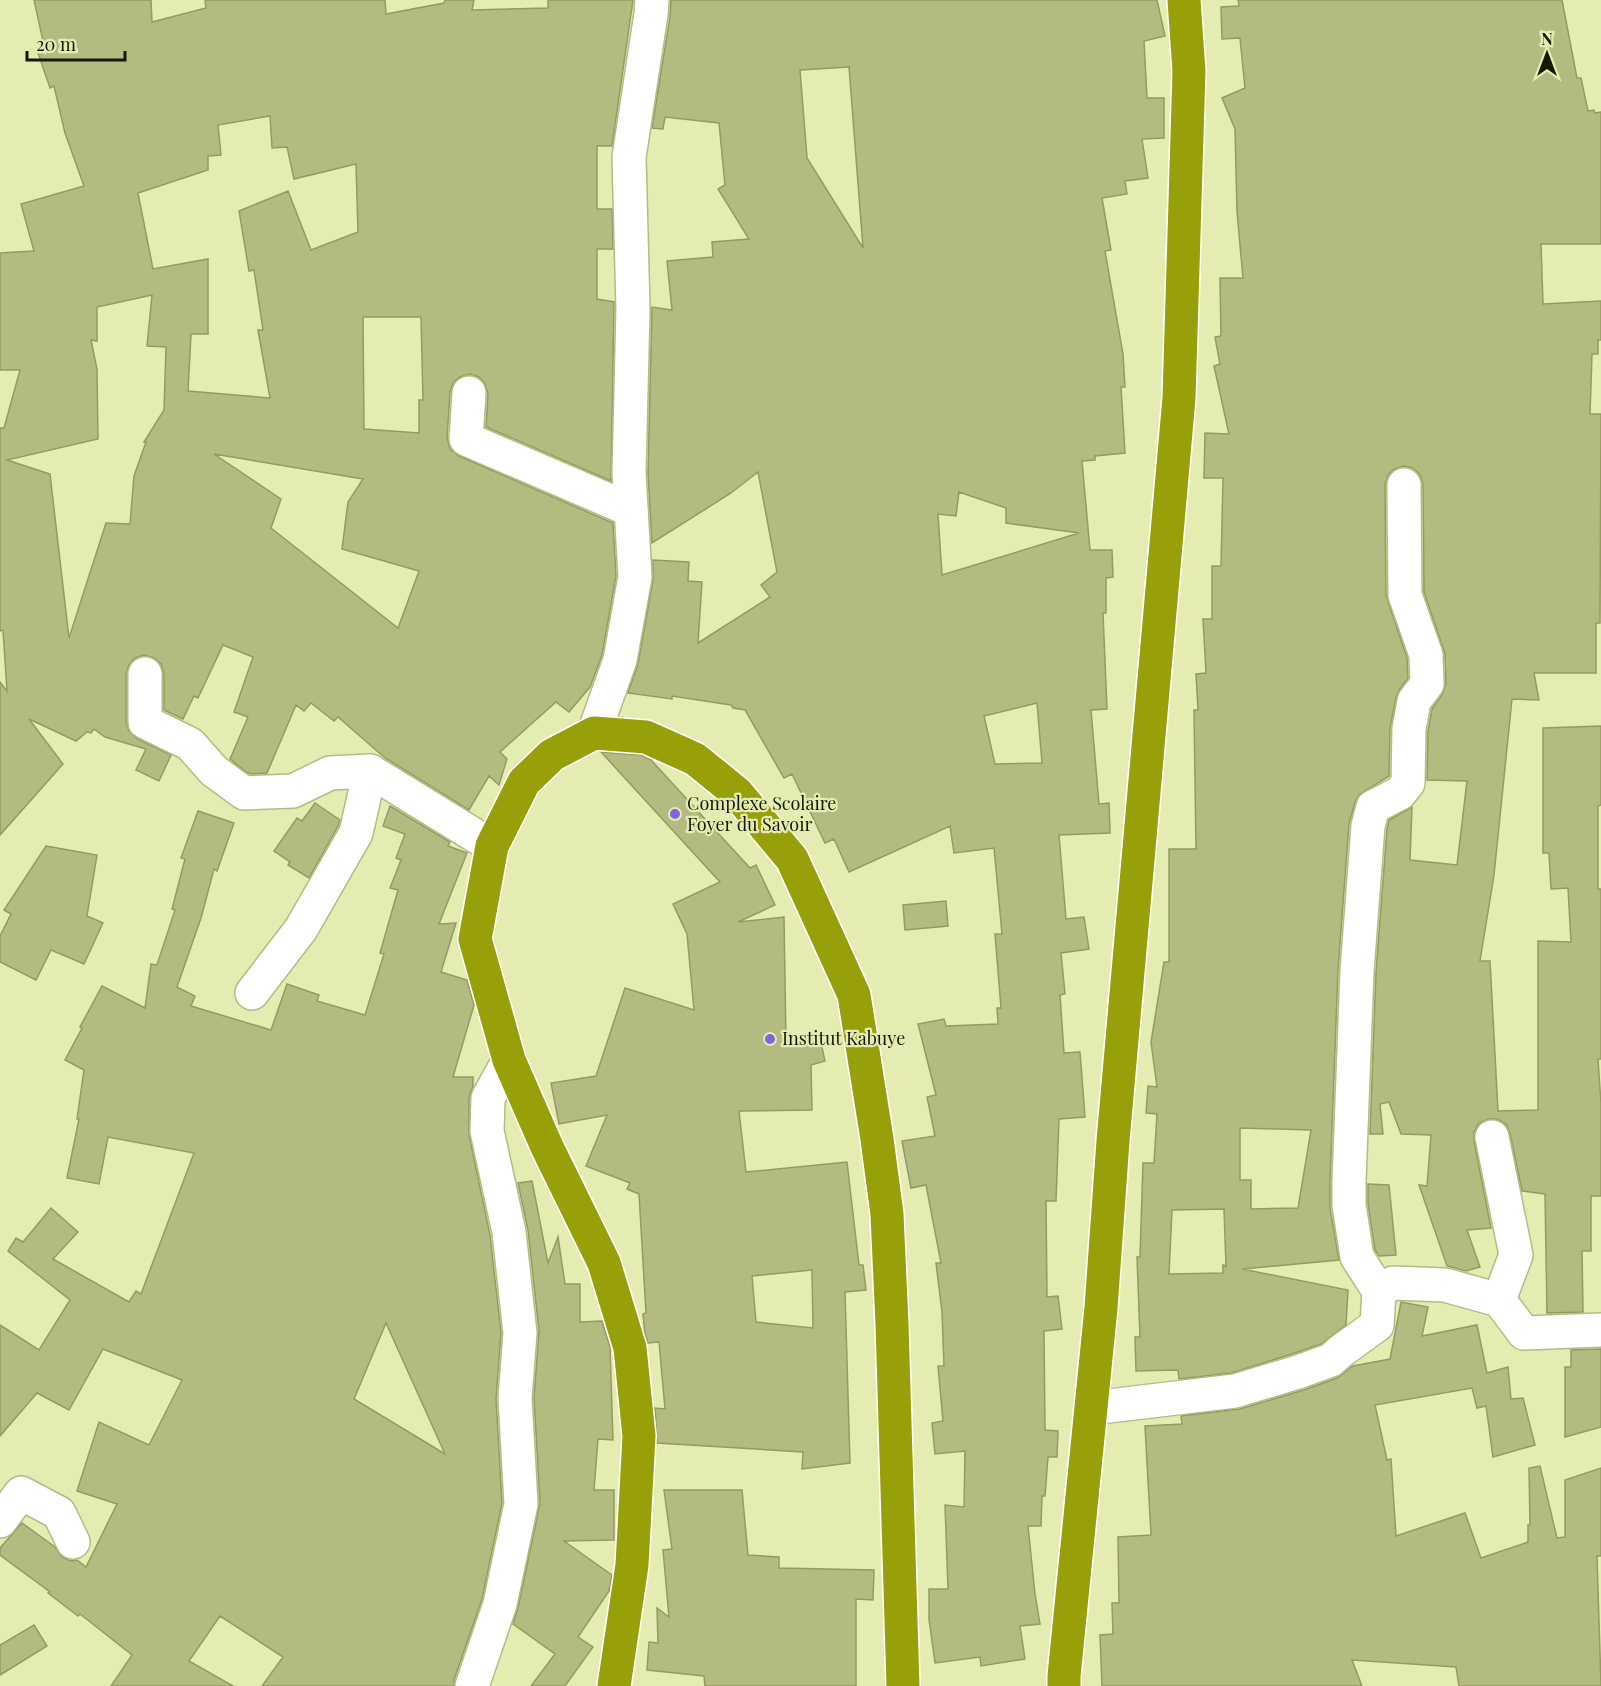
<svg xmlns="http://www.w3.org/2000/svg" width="1601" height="1686" font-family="'Playfair Display',serif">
	<rect width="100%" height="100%" fill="#e5ecb1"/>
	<g fill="#b4bb81" stroke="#949a62" stroke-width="1.5" fill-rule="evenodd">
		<path d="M 34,0 L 151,0 L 152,22 L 206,8 L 205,0 L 385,0 L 386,14 L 444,3 L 445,0 L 474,0 L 472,10 L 548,8 L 548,0 L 633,0 L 612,146 L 597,146 L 597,209 L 612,209 L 613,249 L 597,249 L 597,299 L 614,302 L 611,481 L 486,427 L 488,394 L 485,384 L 479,377 L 470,374 L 460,377 L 453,383 L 450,392 L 447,438 L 450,449 L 459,456 L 613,523 L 616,576 L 602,655 L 590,687 L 569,712 L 556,702 L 500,752 L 507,759 L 499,785 L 489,776 L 469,810 L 385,758 L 338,717 L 334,721 L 311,703 L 304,711 L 296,705 L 267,773 L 252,774 L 246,772 L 230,759 L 248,717 L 234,712 L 253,657 L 223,645 L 198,698 L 194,696 L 183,719 L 164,710 L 164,674 L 161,664 L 154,658 L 144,655 L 135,658 L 129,665 L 126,674 L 126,722 L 129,731 L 137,739 L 171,755 L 159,781 L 136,770 L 146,749 L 105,737 L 94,729 L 91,733 L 87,732 L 76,741 L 29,719 L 63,764 L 0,835 L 0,682 L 7,691 L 3,630 L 0,631 L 0,428 L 4,428 L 20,370 L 0,370 L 0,253 L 34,251 L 21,204 L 84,186 L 65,133 L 54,86 L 50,88 L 38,53 L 45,50 ZM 270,116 L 272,148 L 287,147 L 294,179 L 356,164 L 358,232 L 311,250 L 288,191 L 239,211 L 249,271 L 254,270 L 263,330 L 258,330 L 270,398 L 188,391 L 191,334 L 208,334 L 208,259 L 153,269 L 138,193 L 208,170 L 208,156 L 221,155 L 218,125 ZM 152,295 L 147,346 L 166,347 L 164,410 L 144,442 L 146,442 L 134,476 L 130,524 L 106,523 L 69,638 L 50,474 L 7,460 L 98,439 L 97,369 L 91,340 L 97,341 L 97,307 ZM 363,317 L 421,317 L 423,400 L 419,400 L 419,433 L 364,429 ZM 214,454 L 363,479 L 348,502 L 342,549 L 419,571 L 398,628 L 271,528 L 281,499 Z"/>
		<path d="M 671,0 L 1157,0 L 1165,36 L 1144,41 L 1147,98 L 1164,98 L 1164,138 L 1142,139 L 1148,178 L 1125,181 L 1127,194 L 1102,198 L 1111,250 L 1105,251 L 1123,354 L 1125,387 L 1121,387 L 1125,453 L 1095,456 L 1095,460 L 1082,461 L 1090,550 L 1112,550 L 1113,577 L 1106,578 L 1106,613 L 1103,613 L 1107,709 L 1091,710 L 1099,804 L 1109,803 L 1110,833 L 1059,835 L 1066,919 L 1084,917 L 1089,949 L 1061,953 L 1065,994 L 1060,995 L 1064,1053 L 1080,1052 L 1085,1117 L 1059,1119 L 1056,1201 L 1046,1201 L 1047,1297 L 1058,1296 L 1062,1329 L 1044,1331 L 1045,1430 L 1058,1431 L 1057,1457 L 1048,1457 L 1045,1496 L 1042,1496 L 1041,1526 L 1028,1526 L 1035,1594 L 1040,1624 L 1020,1626 L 1025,1659 L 981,1666 L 980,1657 L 935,1663 L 929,1619 L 929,1589 L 948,1589 L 945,1505 L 964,1507 L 965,1451 L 935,1454 L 932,1423 L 943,1421 L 938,1366 L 944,1366 L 942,1312 L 936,1263 L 941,1263 L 926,1185 L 911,1188 L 902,1141 L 935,1136 L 927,1097 L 936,1095 L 918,1024 L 944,1019 L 946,1026 L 998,1024 L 997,1008 L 1001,1008 L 995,934 L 1002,934 L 994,848 L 954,853 L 950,826 L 849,872 L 834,839 L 825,843 L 792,774 L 784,778 L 745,710 L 733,708 L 731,705 L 672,696 L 672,699 L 628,693 L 638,664 L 653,580 L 653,560 L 689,562 L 688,581 L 702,582 L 698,643 L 770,597 L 761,585 L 777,572 L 758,472 L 731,493 L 652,543 L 648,473 L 652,307 L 672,310 L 667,261 L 713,257 L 712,242 L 749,239 L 718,189 L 725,185 L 719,123 L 665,117 L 663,129 L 652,128 L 670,17 ZM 849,67 L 863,248 L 807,158 L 800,70 ZM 959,492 L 1006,508 L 1006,523 L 1079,533 L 942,575 L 938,514 L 956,516 ZM 1037,703 L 1042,763 L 995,764 L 984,716 Z"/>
		<path d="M 1238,0 L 1562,0 L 1577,78 L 1581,78 L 1588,111 L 1594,110 L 1595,113 L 1601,112 L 1601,244 L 1541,244 L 1543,304 L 1601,301 L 1601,340 L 1598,340 L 1598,354 L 1592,354 L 1590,414 L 1601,414 L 1600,623 L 1596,623 L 1596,673 L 1534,673 L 1539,700 L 1512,699 L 1494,875 L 1480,961 L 1490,961 L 1498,1111 L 1538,1110 L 1538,941 L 1571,942 L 1568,888 L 1551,889 L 1549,853 L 1543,853 L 1543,728 L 1601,726 L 1601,805 L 1598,806 L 1598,889 L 1601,889 L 1601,1059 L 1598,1059 L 1601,1104 L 1601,1196 L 1591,1196 L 1591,1251 L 1582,1251 L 1583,1312 L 1547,1313 L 1545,1194 L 1522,1191 L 1510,1133 L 1506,1124 L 1497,1119 L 1488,1119 L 1479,1123 L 1474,1132 L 1474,1141 L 1491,1228 L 1467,1230 L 1480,1267 L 1466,1271 L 1447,1266 L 1419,1185 L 1427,1186 L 1431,1135 L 1401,1134 L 1389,1102 L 1380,1104 L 1383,1134 L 1370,1134 L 1376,972 L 1387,829 L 1389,820 L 1412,807 L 1410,860 L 1457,865 L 1467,781 L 1427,780 L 1428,731 L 1432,709 L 1442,695 L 1446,684 L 1445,654 L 1424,592 L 1423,484 L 1420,475 L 1413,468 L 1404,466 L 1395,469 L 1388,475 L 1385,485 L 1386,595 L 1407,658 L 1408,678 L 1399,690 L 1396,698 L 1390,728 L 1389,776 L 1359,795 L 1355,802 L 1349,824 L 1338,970 L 1330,1181 L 1330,1208 L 1339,1260 L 1242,1269 L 1348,1290 L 1346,1325 L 1321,1344 L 1292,1354 L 1231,1373 L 1179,1379 L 1178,1370 L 1136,1371 L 1135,1337 L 1140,1337 L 1137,1257 L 1140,1257 L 1143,1163 L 1154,1163 L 1157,1114 L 1146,1113 L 1148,1086 L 1157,1087 L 1151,1042 L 1164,962 L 1169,962 L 1169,849 L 1196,849 L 1194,710 L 1198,710 L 1196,674 L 1206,673 L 1203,619 L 1212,619 L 1212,566 L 1221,566 L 1223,478 L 1204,478 L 1205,433 L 1229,434 L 1214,366 L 1220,364 L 1215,337 L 1221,336 L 1220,278 L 1243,278 L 1237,212 L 1235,129 L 1222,98 L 1245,88 L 1240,38 L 1222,39 L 1221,7 L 1239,6 ZM 1240,1128 L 1311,1130 L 1298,1208 L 1251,1209 L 1251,1180 L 1240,1180 ZM 1224,1209 L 1226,1266 L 1223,1265 L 1223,1273 L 1169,1274 L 1172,1210 Z"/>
		<path d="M 601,752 L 641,755 L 651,760 L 750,868 L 756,865 L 775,905 L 738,922 L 784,917 L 786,1042 L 819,1034 L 825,1061 L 811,1065 L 812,1110 L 739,1111 L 746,1172 L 847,1162 L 859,1265 L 863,1265 L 866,1290 L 845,1292 L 850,1463 L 802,1469 L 803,1452 L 657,1443 L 655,1408 L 665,1409 L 659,1342 L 648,1343 L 645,1334 L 643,1314 L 646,1313 L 639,1194 L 627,1189 L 630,1183 L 586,1166 L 607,1115 L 559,1124 L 551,1083 L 596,1076 L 625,988 L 694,1010 L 687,934 L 673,904 L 720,882 ZM 812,1270 L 813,1328 L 756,1322 L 752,1276 Z"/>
		<polygon points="315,803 340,820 338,826 309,878 288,865 290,862 274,851 297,818 302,821"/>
		<path d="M 390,806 L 450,842 L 448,846 L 467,853 L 439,924 L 456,923 L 441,972 L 467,980 L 474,1005 L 453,1077 L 473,1077 L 473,1086 L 469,1097 L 469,1135 L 490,1235 L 501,1333 L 496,1399 L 502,1503 L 482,1599 L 454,1680 L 454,1686 L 262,1686 L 283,1657 L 220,1616 L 189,1661 L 233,1686 L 111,1686 L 132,1655 L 80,1614 L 78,1616 L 48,1593 L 50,1592 L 0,1555 L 0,1548 L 22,1523 L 55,1547 L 63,1558 L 71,1561 L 77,1560 L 86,1567 L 117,1504 L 77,1491 L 99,1422 L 149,1445 L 182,1380 L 103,1349 L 69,1410 L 37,1393 L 0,1436 L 0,1325 L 39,1350 L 70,1300 L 8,1251 L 16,1238 L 23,1242 L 51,1208 L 78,1232 L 53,1259 L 129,1302 L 136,1291 L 141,1294 L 194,1153 L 108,1137 L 99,1184 L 67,1178 L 79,1119 L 77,1119 L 84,1070 L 65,1060 L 82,1028 L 80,1027 L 102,986 L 145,1008 L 151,964 L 157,965 L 175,910 L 172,909 L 185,859 L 181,858 L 198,811 L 234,823 L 217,871 L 214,869 L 201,918 L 177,987 L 195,996 L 191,1006 L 271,1030 L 287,984 L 319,995 L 317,1001 L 365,1015 L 384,954 L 380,953 L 398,890 L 390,888 L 401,860 L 396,858 L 405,834 L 383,826 ZM 386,1323 L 445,1454 L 354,1399 Z"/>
		<polygon points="46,846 97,855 87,916 103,923 84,964 51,950 36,980 0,962 0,936 11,914 4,910"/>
		<polygon points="946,901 948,926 905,930 903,905"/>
		<polygon points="532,1181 548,1263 558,1237 565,1284 580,1284 580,1322 602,1321 610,1347 613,1440 598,1439 594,1490 614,1490 614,1540 564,1541 612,1575 609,1591 578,1637 593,1647 565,1686 531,1686 555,1654 513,1624 518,1608 540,1503 534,1398 539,1331 528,1230 518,1183"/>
		<polygon points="1368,1184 1389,1185 1396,1255 1379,1256 1375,1250 1368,1204"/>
		<polygon points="1401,1302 1428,1307 1422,1336 1477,1325 1487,1373 1508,1367 1511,1399 1523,1398 1535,1445 1493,1457 1486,1406 1477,1408 1472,1388 1375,1405 1387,1460 1391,1459 1396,1536 1465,1513 1481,1558 1528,1542 1528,1525 1530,1525 1529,1468 1540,1466 1557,1538 1565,1537 1565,1480 1601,1468 1601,1556 1597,1556 1601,1686 1459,1686 1456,1667 1352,1660 1362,1686 1102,1686 1100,1635 1113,1634 1112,1603 1119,1603 1118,1537 1151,1535 1145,1426 1182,1424 1181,1416 1240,1409 1304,1390 1337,1378 1353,1366 1390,1359"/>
		<polygon points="1601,1349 1601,1427 1565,1437 1565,1367 1571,1367 1571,1350"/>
		<polygon points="664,1490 742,1490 748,1555 779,1557 779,1568 874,1570 873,1600 856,1599 856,1686 705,1686 704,1676 647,1670 649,1642 658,1643 657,1608 669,1617 663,1550 672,1549"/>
		<polygon points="34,1625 47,1646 0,1675 0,1645"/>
	</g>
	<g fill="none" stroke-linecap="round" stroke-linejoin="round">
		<defs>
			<g id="street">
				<polyline points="469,393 466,439 631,510"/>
				<polyline points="145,674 145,722 190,744 214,771 244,793 293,791 330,773 370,771 492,846"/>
				<polyline points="594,733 620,660 635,577 629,473 633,309 629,157 651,14 652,0"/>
				<polyline points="252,993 301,929 356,833 370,771"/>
				<polyline points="1492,1137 1516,1255 1499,1300"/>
				<polyline points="1379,1291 1393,1283 1445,1285 1499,1300 1524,1333 1601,1330"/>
				<polyline points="1092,1408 1235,1391 1298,1372 1331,1360 1341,1351 1377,1325 1379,1291 1357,1257 1349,1205 1349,1182 1357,971 1368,826 1373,807 1400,793 1408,783 1409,729 1414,701 1427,684 1426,655 1405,595 1404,485"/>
				<polyline points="0,1521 21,1493 59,1513 73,1542"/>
				<polyline points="472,1686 500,1604 521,1504 515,1398 520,1333 509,1232 487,1131 488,1098 509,1060"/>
			</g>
			<g id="highway">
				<polyline points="614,1686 632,1565 639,1436 630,1348 604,1263 547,1147 509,1060 475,939 492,846 524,782 552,755 594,733 646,737 695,759 737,793 792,859 854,995 877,1139 887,1214 892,1324 903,1686"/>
				<polyline points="1064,1686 1064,1676 1101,1308 1113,1141 1179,398 1189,71 1184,0"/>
			</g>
		</defs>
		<use href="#street" stroke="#b5bb82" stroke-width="36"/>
		<use href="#highway" stroke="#fff" stroke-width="36"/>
		<use href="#street" stroke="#fff" stroke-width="33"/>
		<use href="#highway" stroke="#98a009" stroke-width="33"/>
	</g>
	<g fill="#8663de" stroke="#e5ecb1" stroke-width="2">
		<circle cx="675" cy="814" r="6"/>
		<circle cx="770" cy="1039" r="6"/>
	</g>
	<g text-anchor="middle" stroke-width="4.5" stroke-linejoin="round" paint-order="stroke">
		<g font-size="18" fill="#171904" stroke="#e5ecb1" text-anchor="start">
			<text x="687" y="810">Complexe Scolaire<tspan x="687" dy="21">Foyer du Savoir</tspan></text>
			<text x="782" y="1045">Institut Kabuye</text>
		</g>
	</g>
	<g transform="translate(1547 54)" stroke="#e5ecb1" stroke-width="4.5" paint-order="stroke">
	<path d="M0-4.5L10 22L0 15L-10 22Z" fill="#171904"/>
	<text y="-9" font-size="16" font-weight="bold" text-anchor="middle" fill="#171904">N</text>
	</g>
	<path d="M27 51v9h98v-9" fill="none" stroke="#171904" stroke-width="3"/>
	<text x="36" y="51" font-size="18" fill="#171904" stroke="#e5ecb1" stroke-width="4.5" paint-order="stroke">20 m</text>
</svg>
